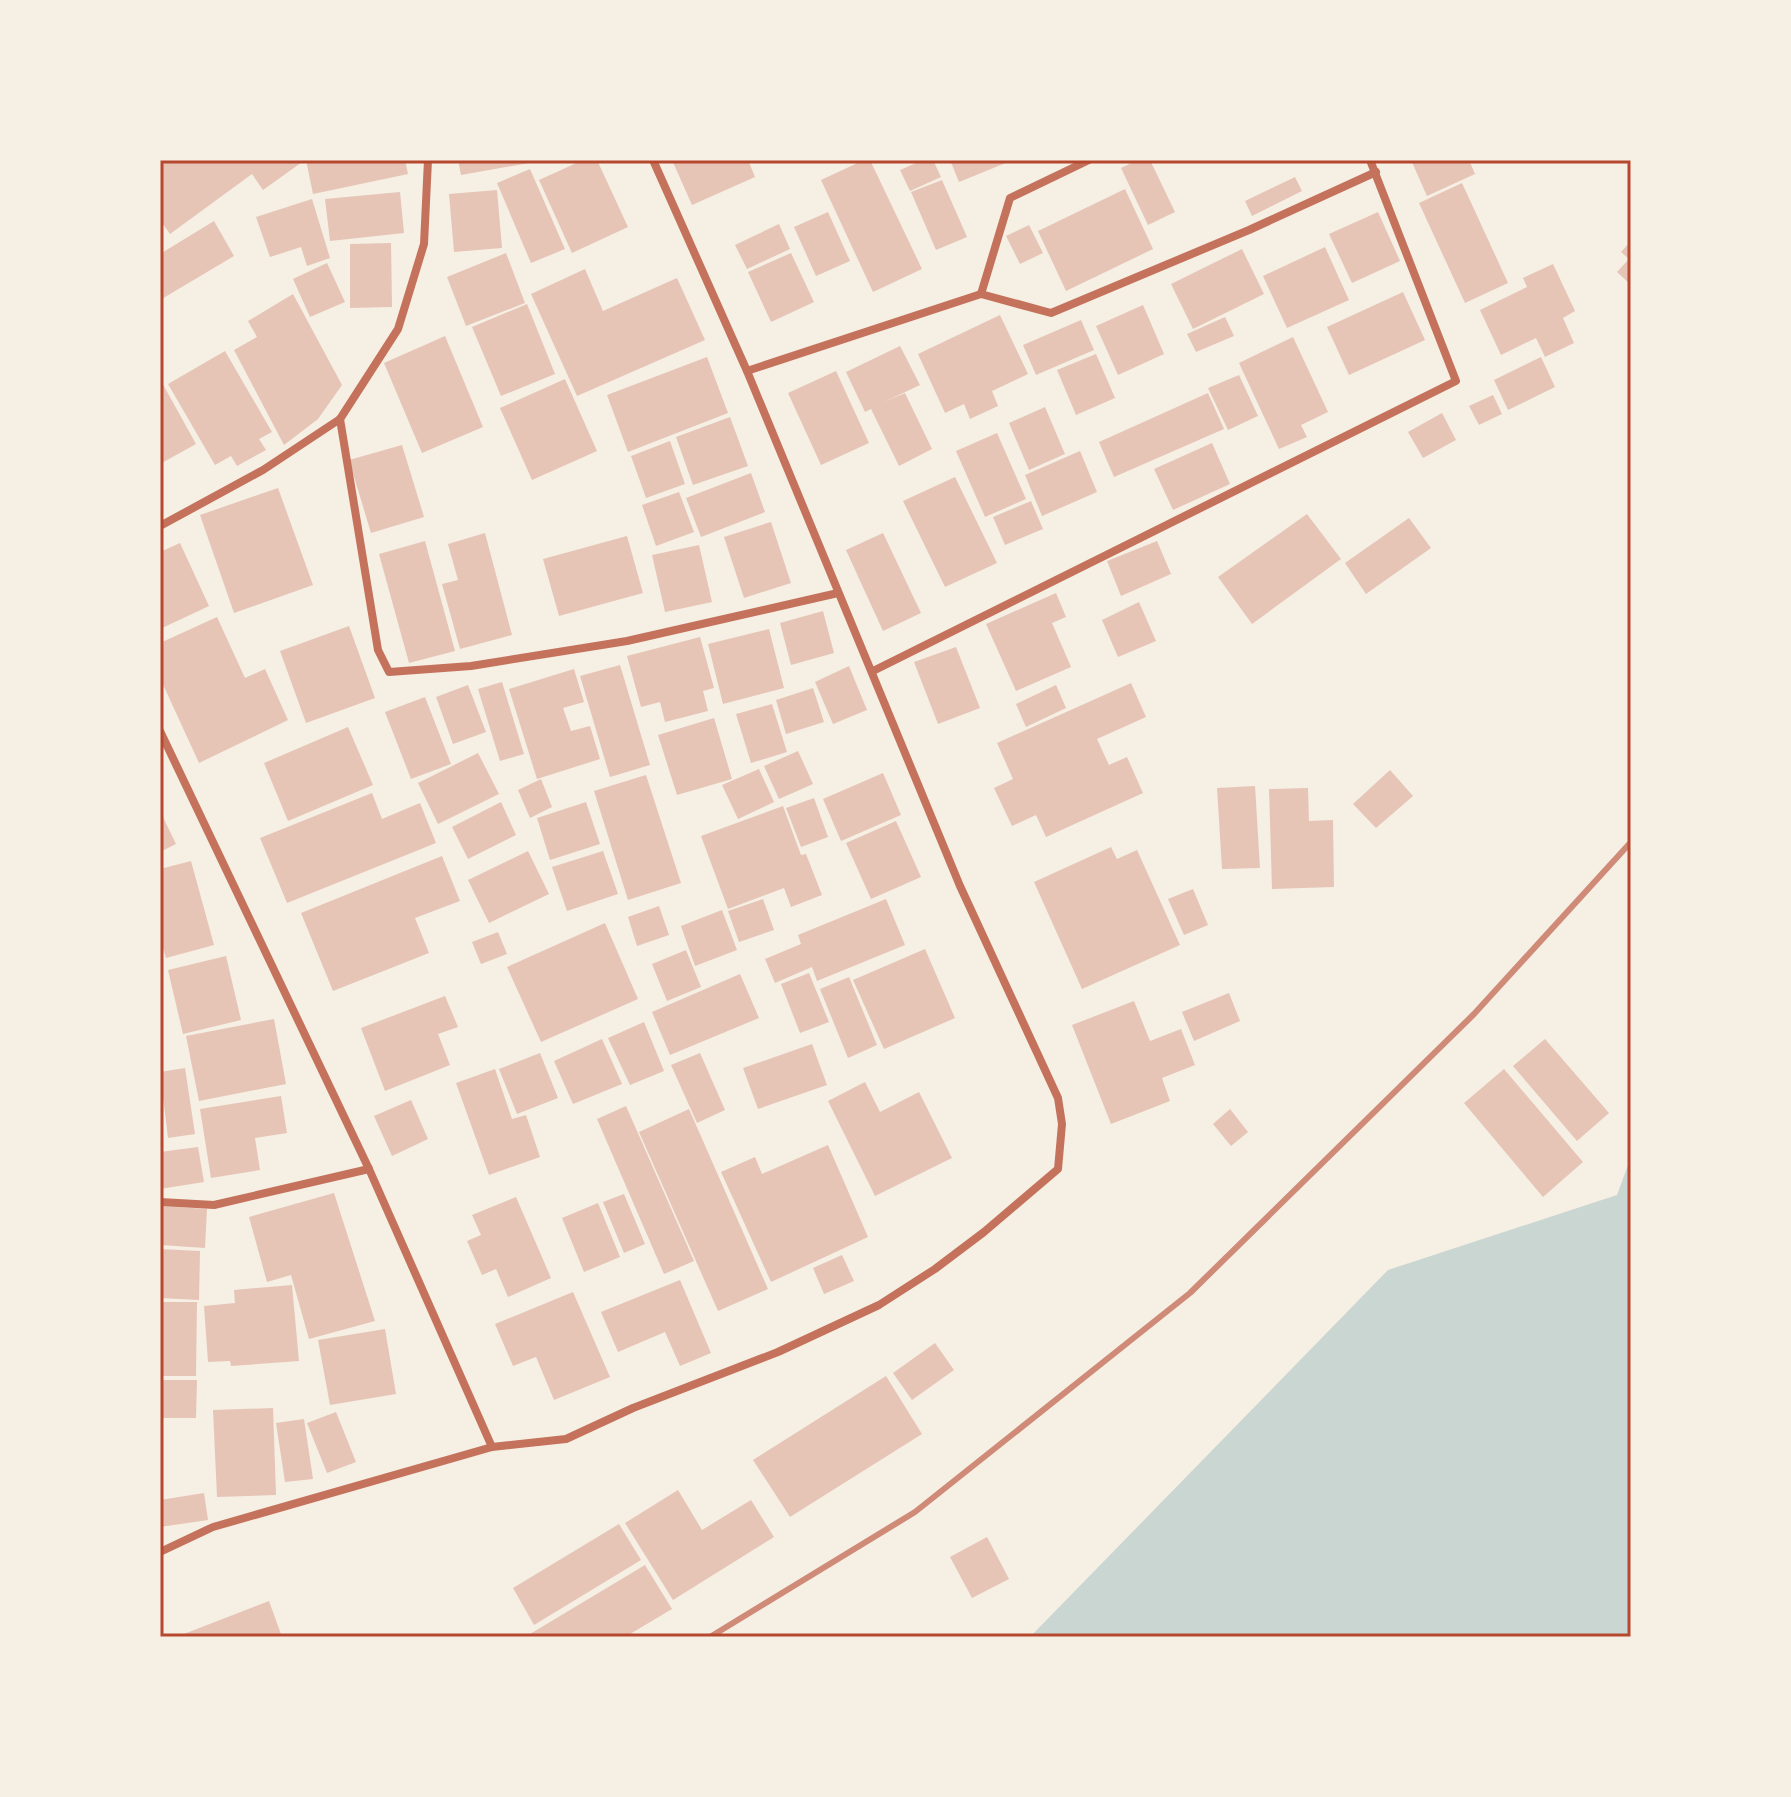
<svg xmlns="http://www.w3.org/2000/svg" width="1791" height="1797" font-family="'Noto Serif',serif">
	<rect width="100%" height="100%" fill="#f6efe4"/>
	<polygon fill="#c9d6d2" points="1631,1157 1631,1637 1030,1637 1388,1270 1617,1195"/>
	<g fill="#e6c5b7">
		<polygon points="160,160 305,160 263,190 252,174 170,234 160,220"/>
		<polygon points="306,160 405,160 408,174 313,194"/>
		<polygon points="458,160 529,160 529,163 461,175"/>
		<polygon points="583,160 597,160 628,227 572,253 539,180"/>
		<polygon points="672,160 748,160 755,177 692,205"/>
		<polygon points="864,160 870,160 922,269 873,292 821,180"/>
		<polygon points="923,160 933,160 941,177 910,191 900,170"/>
		<polygon points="950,160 1013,160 959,182"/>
		<polygon points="1138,160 1150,160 1175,212 1148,225 1121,168"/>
		<polygon points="1411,160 1469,160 1475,174 1427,196"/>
		<polygon points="530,169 565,249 531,263 497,183"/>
		<polygon points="1295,177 1302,191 1252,216 1245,201"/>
		<polygon points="942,180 967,237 936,250 911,192"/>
		<polygon points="1462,183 1508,283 1465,303 1419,203"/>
		<polygon points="1125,189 1153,249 1066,291 1038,231"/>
		<polygon points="497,190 502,248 454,252 449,194"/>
		<polygon points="400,192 404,233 330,241 325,199"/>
		<polygon points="312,199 330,258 307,266 301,247 270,257 256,217"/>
		<polygon points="828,212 850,261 816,276 794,227"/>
		<polygon points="1378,212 1400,261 1352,283 1329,234"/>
		<polygon points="214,221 234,256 160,300 160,254"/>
		<polygon points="779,224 790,249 747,269 735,245"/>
		<polygon points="1029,225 1043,253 1020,264 1006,236"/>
		<polygon points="1631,241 1631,285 1617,272 1629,259 1621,252"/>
		<polygon points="391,243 392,307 350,308 350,244"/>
		<polygon points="1325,247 1349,300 1287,328 1263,276"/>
		<polygon points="1242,249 1264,294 1193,329 1171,284"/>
		<polygon points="506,253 525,303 466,326 447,277"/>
		<polygon points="791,253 814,302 771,322 748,272"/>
		<polygon points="327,263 345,302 310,317 293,279"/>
		<polygon points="1553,264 1575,311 1563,318 1574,343 1545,357 1536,338 1501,355 1480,310 1527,287 1523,278"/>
		<polygon points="585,269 603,311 677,278 705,340 577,396 531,294"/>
		<polygon points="1403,292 1425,340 1349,375 1327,327"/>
		<polygon points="293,294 342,385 318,419 284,445 234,350 257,337 248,321"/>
		<polygon points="527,304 555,374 501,396 472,327"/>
		<polygon points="1143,305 1164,354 1118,375 1096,326"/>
		<polygon points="1000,315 1028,374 992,391 998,406 970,419 964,404 945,413 918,354"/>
		<polygon points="1225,317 1234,336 1196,352 1187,334"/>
		<polygon points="1081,320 1094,350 1036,375 1023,345"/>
		<polygon points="445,336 483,427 422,453 384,363"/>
		<polygon points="1293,337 1328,412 1301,425 1307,437 1279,449 1239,363"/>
		<polygon points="900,346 920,385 884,402 905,393 932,449 899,466 871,409 865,412 846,372"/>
		<polygon points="225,351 272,432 259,439 266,450 237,466 231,456 215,465 168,384"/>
		<polygon points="1096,354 1115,398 1076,415 1057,370"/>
		<polygon points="707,357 728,413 628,452 607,395"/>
		<polygon points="1541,357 1555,387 1508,410 1494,380"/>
		<polygon points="836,371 869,443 821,465 788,393"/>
		<polygon points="1239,375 1258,416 1228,430 1208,388"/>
		<polygon points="160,379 196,444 160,464"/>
		<polygon points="565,379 597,451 532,480 500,408"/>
		<polygon points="1208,393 1224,429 1114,477 1099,442"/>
		<polygon points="1493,395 1502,414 1479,425 1469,406"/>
		<polygon points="1045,407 1065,454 1029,470 1009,423"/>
		<polygon points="1442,413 1456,440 1423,458 1408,432"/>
		<polygon points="730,417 748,466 693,485 676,437"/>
		<polygon points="997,433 1026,499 985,517 956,451"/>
		<polygon points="670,441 685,484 646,498 631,456"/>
		<polygon points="1212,443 1230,484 1173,510 1154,469"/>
		<polygon points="402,445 424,517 371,533 349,460"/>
		<polygon points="1080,451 1097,492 1042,516 1025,475"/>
		<polygon points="751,473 765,512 701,537 686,498"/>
		<polygon points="955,477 997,563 945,587 903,501"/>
		<polygon points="278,488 313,585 234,613 200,515"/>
		<polygon points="679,492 694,532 656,546 642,505"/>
		<polygon points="1031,501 1043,529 1005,545 993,517"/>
		<polygon points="1307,514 1341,559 1252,624 1218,577"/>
		<polygon points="1409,518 1431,548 1366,594 1345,563"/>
		<polygon points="771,522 791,583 744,598 724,537"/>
		<polygon points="485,533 512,635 460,649 442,584 458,580 448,544"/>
		<polygon points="883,533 921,613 883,631 846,550"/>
		<polygon points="627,536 643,593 559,616 543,559"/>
		<polygon points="425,541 455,651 409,663 379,554"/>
		<polygon points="1157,541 1171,574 1121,596 1107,561"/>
		<polygon points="180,543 209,606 160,629 160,552"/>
		<polygon points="699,545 712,602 665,612 652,555"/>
		<polygon points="1056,593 1066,617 1052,623 1071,667 1016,691 986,624"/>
		<polygon points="1139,602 1156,641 1118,657 1102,620"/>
		<polygon points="823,611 834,653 791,665 780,623"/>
		<polygon points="217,617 245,678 265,669 288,720 199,763 160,678 160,643"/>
		<polygon points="349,626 375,698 306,723 280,651"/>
		<polygon points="769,629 784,688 723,704 708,644"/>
		<polygon points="700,637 714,688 703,691 708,711 665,722 660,702 641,707 627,656"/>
		<polygon points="956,647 980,708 938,724 914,662"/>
		<polygon points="620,665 650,765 610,777 580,676"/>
		<polygon points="849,666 867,710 833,724 815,682"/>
		<polygon points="574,669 584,702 563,708 571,731 590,726 600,759 537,779 509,689"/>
		<polygon points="502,682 524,754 500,761 478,689"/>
		<polygon points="1131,683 1146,717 1097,739 1109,765 1127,757 1143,793 1046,837 1036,815 1012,826 994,788 1013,779 997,743"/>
		<polygon points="468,685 486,732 453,744 436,697"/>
		<polygon points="1056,685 1066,708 1026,727 1016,704"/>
		<polygon points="813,688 824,722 786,734 776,700"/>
		<polygon points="425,697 451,764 411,779 385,712"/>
		<polygon points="772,704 787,752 751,763 736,714"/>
		<polygon points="714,718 732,779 677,795 658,735"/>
		<polygon points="348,727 373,785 288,821 264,763"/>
		<polygon points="798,751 813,784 779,799 764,766"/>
		<polygon points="478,753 499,794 438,824 418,783"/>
		<polygon points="759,769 774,802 738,819 722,785"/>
		<polygon points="1390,770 1413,796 1376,828 1353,804"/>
		<polygon points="883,773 901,815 841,841 823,799"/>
		<polygon points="646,775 681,883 628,900 594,791"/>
		<polygon points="541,779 552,807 530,818 518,790"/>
		<polygon points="1255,786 1260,868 1222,869 1217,788"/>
		<polygon points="1308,788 1309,821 1333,820 1334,887 1272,889 1269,789"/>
		<polygon points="372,793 382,819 420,803 436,843 287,903 260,838"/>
		<polygon points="814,798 828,837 801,847 786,808"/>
		<polygon points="501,802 516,835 468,859 452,827"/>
		<polygon points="586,802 600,844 550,860 537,818"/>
		<polygon points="783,806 801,855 806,854 822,895 791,907 784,888 728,909 701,836"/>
		<polygon points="160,811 176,844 160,852"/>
		<polygon points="896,821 921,877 871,899 846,843"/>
		<polygon points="1111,847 1117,859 1137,850 1180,945 1082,989 1034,882"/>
		<polygon points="528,851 549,894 489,923 468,880"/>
		<polygon points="603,851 618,894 567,911 552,867"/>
		<polygon points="442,856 460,901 415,918 429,953 333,991 301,913"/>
		<polygon points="191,861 214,945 166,958 160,938 160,869"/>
		<polygon points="1193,889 1208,925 1184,935 1168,899"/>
		<polygon points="763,899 774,930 739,942 728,911"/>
		<polygon points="886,899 905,945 817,981 812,967 775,983 765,959 801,944 798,935"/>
		<polygon points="659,906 669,935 637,946 628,917"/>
		<polygon points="722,910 737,950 695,966 681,926"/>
		<polygon points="605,923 638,999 541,1042 507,967"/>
		<polygon points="498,932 507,954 481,964 472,942"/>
		<polygon points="925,949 955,1018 884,1049 853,980"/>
		<polygon points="686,950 701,987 667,1001 652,964"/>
		<polygon points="226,956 241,1020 183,1034 168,970"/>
		<polygon points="809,973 829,1022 800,1033 781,984"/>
		<polygon points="740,974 759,1018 670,1055 652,1012"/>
		<polygon points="849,977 877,1045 848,1058 820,989"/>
		<polygon points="1229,993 1240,1021 1194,1041 1182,1012"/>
		<polygon points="445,996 458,1027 438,1034 450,1065 385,1091 361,1028"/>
		<polygon points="1134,1001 1150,1041 1181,1029 1195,1065 1162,1078 1170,1101 1111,1124 1072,1025"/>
		<polygon points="274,1019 286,1084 199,1101 186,1036"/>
		<polygon points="644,1022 664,1071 630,1085 608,1038"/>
		<polygon points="602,1039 622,1084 573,1104 554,1061"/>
		<polygon points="1545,1039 1609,1113 1577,1141 1513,1066"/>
		<polygon points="812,1044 827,1085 758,1109 743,1068"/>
		<polygon points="540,1053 558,1098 517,1114 499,1069"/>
		<polygon points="700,1053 725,1110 697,1123 671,1065"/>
		<polygon points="185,1068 195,1134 168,1138 160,1072"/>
		<polygon points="495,1069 512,1119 526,1115 540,1157 489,1175 456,1083"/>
		<polygon points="1504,1069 1583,1162 1543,1197 1464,1103"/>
		<polygon points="865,1082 880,1112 919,1092 952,1158 875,1196 828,1101"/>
		<polygon points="281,1096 287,1133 255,1138 260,1170 211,1178 200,1109"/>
		<polygon points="411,1100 428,1139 392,1156 374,1116"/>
		<polygon points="626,1106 694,1261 664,1274 597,1119"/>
		<polygon points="689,1109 768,1289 718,1311 639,1132"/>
		<polygon points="1230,1109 1248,1132 1231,1146 1213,1124"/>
		<polygon points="828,1145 868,1237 771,1282 721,1172 755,1157 762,1174"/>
		<polygon points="198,1147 204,1182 160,1189 160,1152"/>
		<polygon points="334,1193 375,1321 309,1339 291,1275 267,1282 249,1217"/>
		<polygon points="624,1194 645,1244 624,1253 603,1202"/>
		<polygon points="516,1197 551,1278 508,1297 496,1269 482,1275 467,1241 481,1235 472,1215"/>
		<polygon points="598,1203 620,1257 584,1272 562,1218"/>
		<polygon points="160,1206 207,1209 205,1248 160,1245"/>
		<polygon points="160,1249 200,1251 199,1300 160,1298"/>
		<polygon points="842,1255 854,1281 824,1294 813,1268"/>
		<polygon points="680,1280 711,1353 680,1366 665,1332 618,1352 601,1312"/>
		<polygon points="292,1285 299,1361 231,1366 230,1361 208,1362 204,1306 235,1303 234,1290"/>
		<polygon points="573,1292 610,1377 554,1400 536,1357 513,1366 495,1324"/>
		<polygon points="160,1302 197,1302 196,1376 160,1376"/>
		<polygon points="385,1329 396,1394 330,1405 318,1340"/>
		<polygon points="935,1343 954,1370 912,1400 893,1373"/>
		<polygon points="886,1376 922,1434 790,1517 753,1460"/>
		<polygon points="160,1380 197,1380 196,1418 160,1418"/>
		<polygon points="273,1408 276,1495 217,1497 213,1410"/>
		<polygon points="336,1412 356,1462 327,1473 307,1423"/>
		<polygon points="304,1419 313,1479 285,1482 276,1423"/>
		<polygon points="678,1490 702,1530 751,1500 774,1537 673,1600 625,1523"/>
		<polygon points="204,1493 208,1520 160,1527 160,1500"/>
		<polygon points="619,1524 641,1560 534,1625 513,1588"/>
		<polygon points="987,1537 1009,1579 972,1598 950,1557"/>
		<polygon points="645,1565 672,1609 625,1637 525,1637"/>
		<polygon points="269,1601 282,1637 185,1637 184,1634"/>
	</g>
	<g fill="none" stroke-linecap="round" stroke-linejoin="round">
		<g stroke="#c5725c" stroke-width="8">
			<polyline points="981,294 1010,198 1089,160"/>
			<polyline points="747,371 981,294 1051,313 1249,230 1376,172"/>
			<polyline points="340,419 378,650 389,672 471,666 627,641 838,593"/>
			<polyline points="160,526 263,470 340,419 398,329 424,244 428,160"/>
			<polyline points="873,671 1456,381 1370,160"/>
			<polyline points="160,731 369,1169 492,1447"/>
			<polyline points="160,1202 214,1205 369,1169"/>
			<polyline points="160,1552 213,1527 492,1447 566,1439 633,1408 778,1352 879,1305 935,1269 984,1232 1058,1169 1062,1124 1058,1098 960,886 747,371 653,160"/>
		</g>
		<polyline stroke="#cf8b77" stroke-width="6" points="710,1637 915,1512 1190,1293 1474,1014 1631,842"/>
	</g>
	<rect width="1791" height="1797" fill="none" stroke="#f6efe4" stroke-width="324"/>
	<rect x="162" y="162" width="1467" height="1473" fill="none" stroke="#b5482f" stroke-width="3"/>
</svg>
